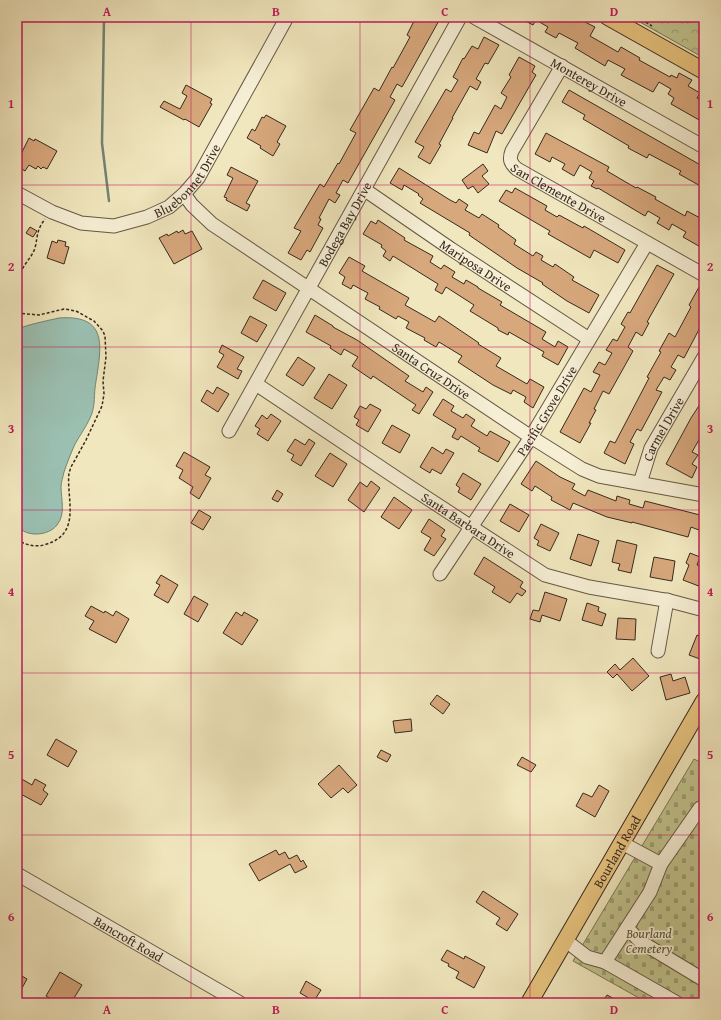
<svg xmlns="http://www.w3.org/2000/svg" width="721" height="1020" font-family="'Gentium Book Plus',serif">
	<defs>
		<pattern id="cemetery-stones" width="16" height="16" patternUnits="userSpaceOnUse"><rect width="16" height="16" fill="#c1c38d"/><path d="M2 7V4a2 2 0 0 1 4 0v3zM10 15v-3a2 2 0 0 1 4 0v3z" fill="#9e9e73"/></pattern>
		<pattern id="park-crowns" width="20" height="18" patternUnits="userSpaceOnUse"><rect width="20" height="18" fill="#c1c38d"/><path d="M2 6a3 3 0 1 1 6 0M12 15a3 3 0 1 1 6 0" fill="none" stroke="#9e9e73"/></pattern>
	</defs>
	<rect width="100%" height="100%" fill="#f1e7be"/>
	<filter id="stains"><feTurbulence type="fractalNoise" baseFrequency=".005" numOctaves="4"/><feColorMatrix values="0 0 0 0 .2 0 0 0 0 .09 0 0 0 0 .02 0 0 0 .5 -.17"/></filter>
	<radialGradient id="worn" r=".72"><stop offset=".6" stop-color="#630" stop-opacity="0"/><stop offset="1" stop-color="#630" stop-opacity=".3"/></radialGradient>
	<polygon fill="url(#cemetery-stones)" stroke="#7c7655" points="694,759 704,764 704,1003 648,1003 573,961"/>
	<polygon fill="url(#park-crowns)" stroke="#7c7655" points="631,17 704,17 704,58"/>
	<path fill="#9bc0b2" stroke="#738476" d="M 59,318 C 112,314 100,352 95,388 C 94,398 95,408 90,418 C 86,427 80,435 75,444 C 71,453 67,463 64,472 C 63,477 61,482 61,487 C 61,499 66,514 57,525 C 49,536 25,538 17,525 L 17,329 C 30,324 46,321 59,318 Z"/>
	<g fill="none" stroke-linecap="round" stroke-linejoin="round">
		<polyline stroke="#738476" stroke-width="2.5" points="104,17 102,143 109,201"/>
	</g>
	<g fill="#d8a87d" stroke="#36291d">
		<polygon points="416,17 441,17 402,87 397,84 390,97 395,100 348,183 343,180 336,193 340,195 335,203 329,199 319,218 321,219 318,225 323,228 310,252 307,250 301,260 288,253 301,231 294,228 320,184 324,187 338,163 339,164 356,133 350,130 374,88 379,91 392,67 393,68 410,37 407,35"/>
		<polygon points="518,17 566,17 575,22 577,18 595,27 590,36 618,52 621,47 640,58 639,60 670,77 671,75 677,78 679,73 692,80 688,86 700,93 697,98 704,102 704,115 701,121 671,104 674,98 668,94 671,89 659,82 653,92 621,75 625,69 608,60 605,66 575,48 578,43 559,33 556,38 545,32 548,27 536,20 533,25"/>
		<polygon points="484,37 499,45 488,64 485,63 476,79 481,82 477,90 470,86 452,118 453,118 439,144 441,145 430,164 418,157 424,147 415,142 446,89 451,92 458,80 453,77 463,58 464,59 472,46 478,49"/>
		<polygon points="519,57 535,66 532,72 536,75 529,87 502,134 496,131 487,153 468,145 474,132 479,134 495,105 501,109 507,97 501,93 511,77 509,75"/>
		<polygon points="186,85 212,99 210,103 212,104 199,127 185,119 184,120 160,107 164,101 180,109 187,96 182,93"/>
		<polygon points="569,90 704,167 704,188 679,174 681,171 649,154 647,158 628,148 629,146 583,119 585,115 562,102"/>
		<polygon points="266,115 286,126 277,142 280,144 273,156 260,148 261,146 247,138 252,129 255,131 262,117 264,118"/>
		<polygon points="546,133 609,167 607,171 636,188 637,187 656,197 655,199 685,216 687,211 704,220 704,249 683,237 686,232 672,224 669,230 657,223 660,218 648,211 645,216 598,188 597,189 591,186 594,181 589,178 592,172 580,165 574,176 562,169 565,164 552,157 550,162 535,154"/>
		<polygon points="29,138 34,141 35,139 57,151 47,169 43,167 41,169 38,166 36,169 29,165 25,171 17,166 17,162"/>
		<polygon points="483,164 488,171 482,176 489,184 478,193 473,186 468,189 462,180"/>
		<polygon points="231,167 258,181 246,203 250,205 247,211 226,200 227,198 224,197 233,178 227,175"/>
		<polygon points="399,168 450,200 456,203 459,199 468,205 465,210 479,218 482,214 499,225 498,227 516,240 514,244 533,256 536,252 543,256 541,260 553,267 555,264 574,277 572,280 599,295 589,313 567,301 542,284 543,283 517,268 469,235 470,233 420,203 423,199 418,195 419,194 404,185 402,190 390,183"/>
		<polygon points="515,188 547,206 545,210 557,217 559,215 583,228 584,226 625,250 618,263 594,250 590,258 548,234 550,231 499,201 506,190 512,193"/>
		<polygon points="378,220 405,238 404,240 433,256 430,262 441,269 444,265 455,272 452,277 464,284 466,280 478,287 478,288 502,302 500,305 546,332 542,339 555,347 558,341 568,347 558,365 542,356 544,352 509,332 508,335 498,330 498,328 470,311 474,305 446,287 442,294 435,290 438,284 393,256 390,261 383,256 386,251 381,247 382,245 363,234 371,221 376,224"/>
		<polygon points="30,227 37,231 33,237 26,233"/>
		<polygon points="183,230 185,234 192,231 202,249 174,264 159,238 167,234 168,236 177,231 178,233"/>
		<polygon points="58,240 66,242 65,246 69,247 64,264 47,258 52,241 57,243"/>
		<polygon points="349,257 365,266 362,271 409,298 405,305 435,322 439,316 479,343 478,344 501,358 496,366 527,384 530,379 544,387 533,408 524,402 526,397 513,390 511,394 493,385 458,362 462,356 439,342 436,347 424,340 425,338 406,328 409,322 398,316 396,319 379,309 380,307 365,299 368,293 353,285 351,289 342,284 345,277 339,273"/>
		<polygon points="657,265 674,274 647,322 649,323 642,336 636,332 628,347 633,351 609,394 603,391 594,409 596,410 589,423 591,423 580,443 560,432 584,388 591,392 600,375 593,372 599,362 605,365 612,353 606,350 613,339 617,341 625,327 621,324 628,312 630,313"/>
		<polygon points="263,280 286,293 276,311 253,298"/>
		<polygon points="699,287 704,290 704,309 700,317 704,320 684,358 678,355 671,367 676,370 670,380 664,377 656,390 662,392 641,431 637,429 630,442 634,444 625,464 604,453 610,441 615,443 649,378 647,377 661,352 659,351 669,333 675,337 691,307 689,305"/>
		<polygon points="315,315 333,326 333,327 357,340 409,376 405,381 423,392 426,387 433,392 419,414 412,410 416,405 373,376 371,379 352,366 358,357 344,349 341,355 330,348 331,346 306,332"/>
		<polygon points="250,316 267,325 257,342 241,333"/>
		<polygon points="222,345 244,357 237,369 242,371 238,379 217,367 224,355 219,352"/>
		<polygon points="298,357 315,368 303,386 286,375"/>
		<polygon points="329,374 347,385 332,409 314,398"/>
		<polygon points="217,387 229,394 218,412 201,401 207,390 213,394"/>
		<polygon points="704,398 704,431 692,452 698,455 692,464 697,467 692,478 666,464 691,418"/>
		<polygon points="443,399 454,406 451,411 463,418 466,414 475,420 471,426 487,436 490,431 510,442 498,462 478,451 480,448 461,436 458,440 452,437 456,429 433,415"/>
		<polygon points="370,404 381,410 368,432 356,425 359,420 354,417 360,406 366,409"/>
		<polygon points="271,414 281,421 268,441 257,434 260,429 255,426 262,415 267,419"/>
		<polygon points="392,425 410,435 400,453 382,443"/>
		<polygon points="295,439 305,445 309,439 315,443 301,466 291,460 294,455 287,451"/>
		<polygon points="432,447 443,454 446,449 454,453 441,474 432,469 430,473 420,467"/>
		<polygon points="184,452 210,467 205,475 211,478 199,499 190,493 193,487 179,478 183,470 176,466"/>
		<polygon points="330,453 347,464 333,487 315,476"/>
		<polygon points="536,461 560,477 575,484 572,489 585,496 588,490 616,501 617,496 630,500 629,504 643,508 645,501 704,516 704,532 691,527 688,537 632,522 632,523 607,517 573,503 570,510 551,500 552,497 535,486 532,491 521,484"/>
		<polygon points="463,473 481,484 471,500 458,492 460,488 456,485"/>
		<polygon points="371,481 380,488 364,512 348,500 360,482 367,487"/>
		<polygon points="277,490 283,494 278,502 272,499"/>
		<polygon points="394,497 412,510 399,529 381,517"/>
		<polygon points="510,504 529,515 519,532 500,521"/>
		<polygon points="199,510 211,517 203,530 191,523"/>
		<polygon points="429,519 445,530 441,536 446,539 434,556 424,550 431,538 421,532"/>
		<polygon points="541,524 559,533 550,551 537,545 539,541 534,538"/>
		<polygon points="578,534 599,541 591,566 570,559"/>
		<polygon points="617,540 637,545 631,573 618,570 620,564 612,562"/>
		<polygon points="690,553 700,557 697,565 704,567 704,588 683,580 689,565 686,563"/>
		<polygon points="484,557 523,582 520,587 526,591 522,596 517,593 510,603 492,592 495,587 474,574"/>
		<polygon points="654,557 675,561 672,581 650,577"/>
		<polygon points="161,575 178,585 168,603 154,595 160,585 156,583"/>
		<polygon points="545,592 567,599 560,621 542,615 540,622 530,619 533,610 539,611"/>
		<polygon points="194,596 208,604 198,622 184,614"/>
		<polygon points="587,603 599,607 598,611 606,614 602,626 582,620"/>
		<polygon points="91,606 104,613 105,611 113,616 116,611 129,619 116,643 89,629 94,621 85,616"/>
		<polygon points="236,612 242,616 244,612 258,620 242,645 223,633"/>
		<polygon points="618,618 636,619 635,640 616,639"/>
		<polygon points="697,635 704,638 704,649 700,659 689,655"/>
		<polygon points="633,658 649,676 632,691 617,674 613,678 607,672 615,664 620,670"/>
		<polygon points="671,674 673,681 685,677 690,693 666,700 660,677"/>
		<polygon points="437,695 450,704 443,714 430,704"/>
		<polygon points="411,719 412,731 395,733 393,721"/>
		<polygon points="56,739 77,751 68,767 47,755"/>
		<polygon points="381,750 391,755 387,762 377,757"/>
		<polygon points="522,757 536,765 531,772 517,765"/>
		<polygon points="339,765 357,785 348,793 343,788 331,798 318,784"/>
		<polygon points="20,778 32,785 35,779 46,785 43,790 48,794 41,805 17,792 17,784"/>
		<polygon points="599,785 609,791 595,817 576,806 583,793 592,797"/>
		<polygon points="276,850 279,855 285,852 289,859 297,855 301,862 303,860 307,867 295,873 290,864 259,881 249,864"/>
		<polygon points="483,891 518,914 507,931 496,924 500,918 476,902"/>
		<polygon points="447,950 464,959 465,956 485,967 474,988 456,978 459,972 448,966 449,964 441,960"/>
		<polygon points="60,972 82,985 71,1003 61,998 58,1003 46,996"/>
		<polygon points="17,973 27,979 17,997"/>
		<polygon points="306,981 321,990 314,1001 300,993"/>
		<polygon points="607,995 622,1003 602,1003"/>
	</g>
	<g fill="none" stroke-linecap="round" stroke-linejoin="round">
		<defs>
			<g id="minor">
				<path id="s1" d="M 474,17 L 704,147"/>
				<path id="s2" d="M 562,66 L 512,151 C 509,159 510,163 517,169 L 704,275"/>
				<path id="s3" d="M 365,190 L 451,249 L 589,339"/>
				<path id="s4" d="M 17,193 L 52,212 L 81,223 L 114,226 L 147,217 L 169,207 L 184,194 L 198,178 L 287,17"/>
				<path id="s5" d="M 184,194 L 192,205 L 212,224 L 531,437 L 582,469 L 599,476 L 704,495"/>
				<path id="s6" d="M 256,384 L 404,483 L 545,575 L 589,587 L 670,601 L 704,610"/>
				<path id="s7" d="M 229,431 L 460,17"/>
				<path id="s8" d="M 640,483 L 651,448 L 704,357"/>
				<path id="s9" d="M 440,574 L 531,437 L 647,243"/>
				<polyline points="658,651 667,600"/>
				<polyline points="661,864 700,808 704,807"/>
				<path id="s10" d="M 17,874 L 240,1003"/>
				<polyline points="627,928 641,942 704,980"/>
				<polyline points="565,940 587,957 605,962 650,892 661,864 622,843"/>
				<polyline points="605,962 677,1003"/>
			</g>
			<g id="major">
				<polyline points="608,17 704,71"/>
				<path id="s11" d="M 529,1003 L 704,701"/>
			</g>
		</defs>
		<use href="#minor" stroke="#655845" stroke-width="15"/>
		<use href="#major" stroke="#36291d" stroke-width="18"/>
		<g stroke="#36291d" stroke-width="1.5" stroke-dasharray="3 2" stroke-linecap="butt">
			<polyline points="637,17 652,26"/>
			<path d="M 17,313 L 39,315 L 64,309 L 76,311 L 94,321 L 103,331 L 105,336 L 106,357 L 103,381 L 104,394 L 102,406 L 86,440 L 71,467 L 69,473 C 66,498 82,533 47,544 C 37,548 26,545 17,540"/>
			<path d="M 21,313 C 20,299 16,286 21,272 C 24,264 32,257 35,248 C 38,236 36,231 45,219"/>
		</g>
		<use href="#minor" stroke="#f6efd5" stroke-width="13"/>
		<use href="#major" stroke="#e8c47f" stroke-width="16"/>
	</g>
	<path fill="none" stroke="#c2185b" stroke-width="1" stroke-opacity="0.55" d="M 191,17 L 191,1003M 360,17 L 360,1003M 530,17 L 530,1003M 17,185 L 704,185M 17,347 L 704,347M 17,510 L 704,510M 17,673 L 704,673M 17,835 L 704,835"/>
	<g text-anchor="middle" stroke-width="3.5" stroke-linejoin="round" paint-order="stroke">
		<g font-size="13" fill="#36291d" stroke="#f6efd5">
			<text dy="5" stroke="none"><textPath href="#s1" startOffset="132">Monterey Drive</textPath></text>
			<text dy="5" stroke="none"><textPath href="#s4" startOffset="194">Bluebonnet Drive</textPath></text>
			<text dy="5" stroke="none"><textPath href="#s2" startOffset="167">San Clemente Drive</textPath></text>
			<text dy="5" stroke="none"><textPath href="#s7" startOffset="237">Bodega Bay Drive</textPath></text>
			<text dy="5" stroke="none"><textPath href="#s3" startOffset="134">Mariposa Drive</textPath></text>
			<text dy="5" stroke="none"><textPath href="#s5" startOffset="305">Santa Cruz Drive</textPath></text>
			<text dy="5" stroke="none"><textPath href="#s9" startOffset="195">Pacific Grove Drive</textPath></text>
			<text dy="5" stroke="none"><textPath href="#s8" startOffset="59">Carmel Drive</textPath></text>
			<text dy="5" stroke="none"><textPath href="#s6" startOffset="255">Santa Barbara Drive</textPath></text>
			<text dy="5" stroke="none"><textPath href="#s11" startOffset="175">Bourland Road</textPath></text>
			<text dy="5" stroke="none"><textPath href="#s10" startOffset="129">Bancroft Road</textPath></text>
		</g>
		<g font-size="13" font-style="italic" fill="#595039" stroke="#f6efd5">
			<text x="649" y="938">Bourland<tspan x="649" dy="15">Cemetery</tspan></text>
		</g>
	</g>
	<rect width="721" height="1020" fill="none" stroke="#f1e7be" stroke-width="44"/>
	<rect x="22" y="22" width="677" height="976" fill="none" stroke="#c2185b" stroke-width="1.5"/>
	<g font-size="13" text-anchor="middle" font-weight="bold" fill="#c2185b">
		<text x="107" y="16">A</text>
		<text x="276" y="16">B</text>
		<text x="445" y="16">C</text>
		<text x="614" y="16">D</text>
		<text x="11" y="108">1</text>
		<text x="710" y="108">1</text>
		<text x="11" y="271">2</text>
		<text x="710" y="271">2</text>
		<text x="11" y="433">3</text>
		<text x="710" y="433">3</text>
		<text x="11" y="596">4</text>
		<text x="710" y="596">4</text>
		<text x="11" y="759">5</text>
		<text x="710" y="759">5</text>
		<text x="11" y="921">6</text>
		<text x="710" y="921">6</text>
		<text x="107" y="1014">A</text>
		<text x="276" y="1014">B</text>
		<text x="445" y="1014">C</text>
		<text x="614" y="1014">D</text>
	</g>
	<rect width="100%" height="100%" filter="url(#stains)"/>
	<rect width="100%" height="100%" fill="url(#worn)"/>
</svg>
